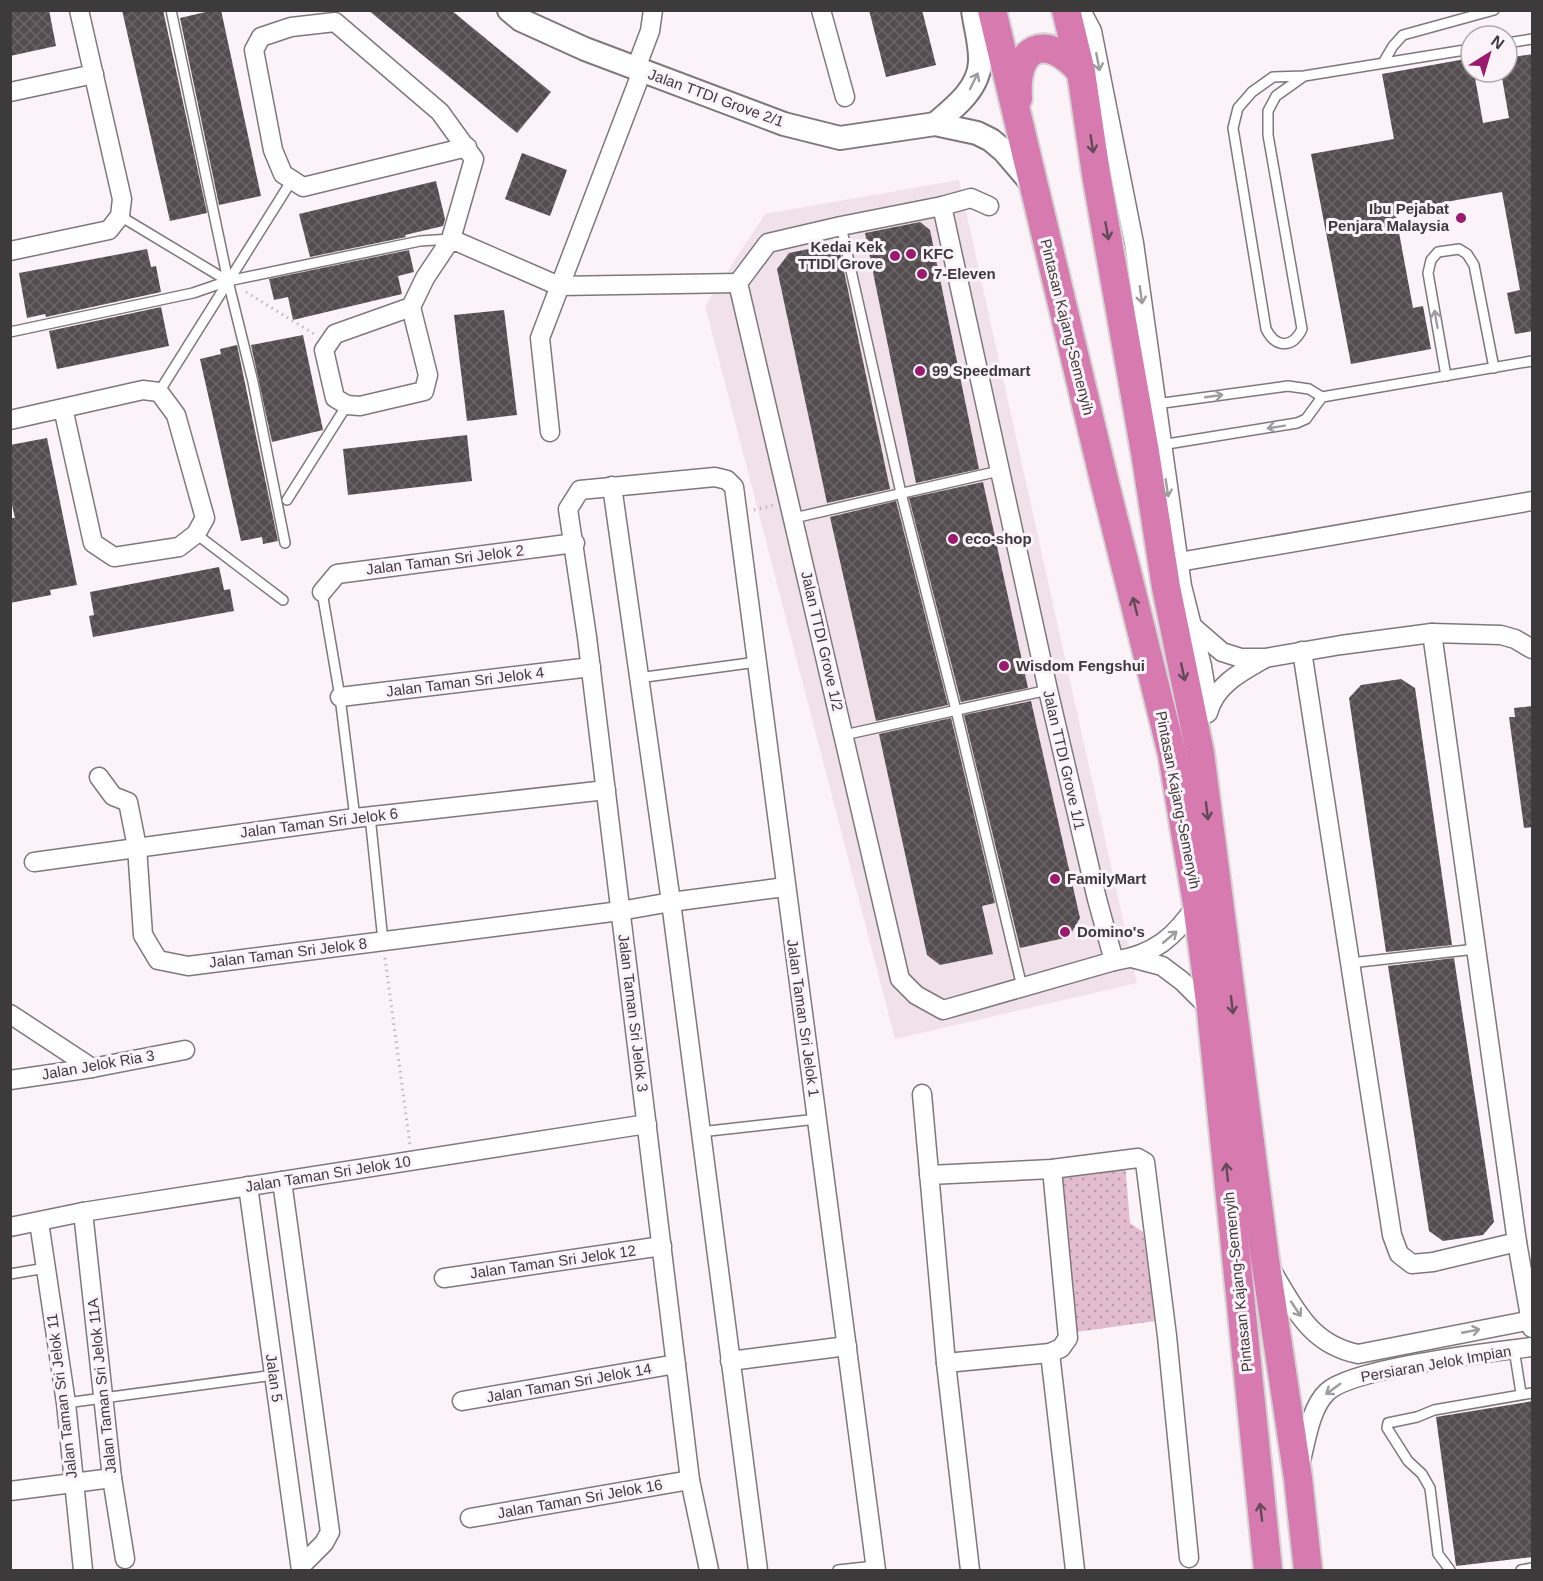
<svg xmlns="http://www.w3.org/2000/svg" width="1543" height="1581" font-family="Helvetica,sans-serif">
	<defs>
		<pattern id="park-dots" width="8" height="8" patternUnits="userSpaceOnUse" patternTransform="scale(1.5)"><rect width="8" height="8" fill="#e3bcd0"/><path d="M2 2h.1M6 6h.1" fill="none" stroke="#b99aaa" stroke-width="1.8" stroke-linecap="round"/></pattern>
		<pattern id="building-cross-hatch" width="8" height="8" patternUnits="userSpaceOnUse" patternTransform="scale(1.5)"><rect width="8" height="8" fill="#544d50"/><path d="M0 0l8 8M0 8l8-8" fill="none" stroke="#6b6567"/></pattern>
	</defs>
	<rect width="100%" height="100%" fill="#fbf3f7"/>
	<polygon fill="#f1e2e9" points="959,180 1137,983 895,1039 705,306 765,214"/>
	<polygon fill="url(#park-dots)" points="1125,1163 1130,1223 1143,1232 1156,1321 1076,1332 1057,1174"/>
	<g fill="url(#building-cross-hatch)">
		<polygon points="10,10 49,10 56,46 10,56"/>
		<polygon points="122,10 163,10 207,213 170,221"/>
		<polygon points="214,10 221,10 261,196 219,205 180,18"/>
		<polygon points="368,10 451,10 551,92 517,133"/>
		<polygon points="869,10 922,10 936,65 886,77"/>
		<polygon points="1533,54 1533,331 1515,334 1507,293 1520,290 1502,192 1395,211 1413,308 1423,306 1431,349 1351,364 1311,154 1394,139 1382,74 1471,58 1471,72 1474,72 1483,123 1509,118 1501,72 1507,72 1507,58"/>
		<polygon points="522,153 567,170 550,216 505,199"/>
		<polygon points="436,181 445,219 443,226 405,235 406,237 310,257 299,214"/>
		<polygon points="920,222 930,230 979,469 916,483 865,233"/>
		<polygon points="838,243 890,489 827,503 777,269 789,253"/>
		<polygon points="147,249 151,267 156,266 161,292 46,317 45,314 27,318 19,273"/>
		<polygon points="409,250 414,272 398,276 402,294 293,320 288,297 274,300 269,279"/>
		<polygon points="161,307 169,346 57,369 49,331"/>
		<polygon points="504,310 517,415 467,421 454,315"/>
		<polygon points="303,335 323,430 272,442 251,345"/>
		<polygon points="237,345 278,541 263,544 262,537 241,541 200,359 221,354 220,349"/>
		<polygon points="467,435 472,481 348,495 343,449"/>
		<polygon points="47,438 77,585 50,590 51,595 10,603 10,518 15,518 10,496 10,445"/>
		<polygon points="983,482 1028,688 961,702 909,498"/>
		<polygon points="896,501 948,705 876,721 830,517"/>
		<polygon points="219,567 224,590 230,589 234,611 93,637 89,616 94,615 90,592"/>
		<polygon points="1401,679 1415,688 1452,945 1386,952 1349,698 1361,685"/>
		<polygon points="1031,701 1080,918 1069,937 1020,948 964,715"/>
		<polygon points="1533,706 1533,827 1524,828 1509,717 1515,717 1514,708"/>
		<polygon points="951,718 995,903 982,906 993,954 940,965 927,955 879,734"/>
		<polygon points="1454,958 1494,1222 1483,1235 1443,1241 1429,1231 1388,966"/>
		<polygon points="1533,1401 1533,1557 1456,1566 1436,1417"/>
	</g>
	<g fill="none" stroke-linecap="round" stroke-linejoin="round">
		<defs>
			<g id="service">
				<polyline points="171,10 228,281 253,382 285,543"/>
				<polyline points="1507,43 1532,39"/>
				<polyline points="1383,63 1393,46 1403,35 1494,10"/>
				<path d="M 1304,76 L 1276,96 L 1268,111 L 1268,135 L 1302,329 C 1293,348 1276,349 1266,329 L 1233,128 L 1238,108 L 1252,92 L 1273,77 L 1304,76 L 1471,49"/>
				<polyline points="120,216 228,281"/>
				<polyline points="841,226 901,493 956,710 1022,987"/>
				<polyline points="10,332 193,293 228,281 420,241 451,239"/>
				<polyline points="1446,376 1428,273 1431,260 1438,252 1459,249 1467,254 1474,265 1494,368"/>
				<polyline points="159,392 292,180"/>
				<polyline points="1156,404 1288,386 1309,389 1322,397 1532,361"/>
				<polyline points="1161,445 1297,423 1306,419 1322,397"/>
				<polyline points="287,500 347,405"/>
				<polyline points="794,518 999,471"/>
				<polyline points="196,534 283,600"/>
				<polyline points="322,592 340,697 355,818"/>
				<polyline points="638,678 757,662"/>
				<polyline points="844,735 1048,690"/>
				<polyline points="370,816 383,941"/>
				<polyline points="1350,963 1476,949"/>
				<polyline points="700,1132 817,1119"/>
				<polyline points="10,1274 46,1268"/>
				<polyline points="1514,1349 1521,1393"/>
				<polyline points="66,1403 274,1375"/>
				<polyline points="838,1570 875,1566"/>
				<polyline points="1450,1570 1438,1554 1430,1488 1422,1474 1408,1461 1387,1428 1388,1423 1417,1417 1434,1410 1532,1393"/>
				<polyline points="1521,1570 1532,1568"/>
			</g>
			<g id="minor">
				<polyline points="821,10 845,97"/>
				<polyline points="1076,10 1083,14 1092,31 1134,243 1182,586 1202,666 1209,709"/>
				<polyline points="636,68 650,31 653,10"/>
				<polyline points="10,92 94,74"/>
				<polyline points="942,206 1048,690 1097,899 1114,961"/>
				<path d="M 989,206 L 971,198 L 942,206 L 841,226 L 768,243 L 738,283 L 900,979 L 916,995 L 943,1010 L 1114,961 C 1154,955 1175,937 1197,904"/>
				<polyline points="451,239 474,159 440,112 335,22 291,27 261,37 254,50 273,150 283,174 303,187 467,147"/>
				<polyline points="10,251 109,230 120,216 122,199 79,10"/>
				<polyline points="411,307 428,375 424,391 360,406 347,405 335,398 324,350 335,334 411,307 425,278 451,239 559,286 738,283"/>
				<polyline points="10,420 143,390 159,392 176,415 205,518 196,534 179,547 114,557 93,543 63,408"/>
				<polyline points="550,432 540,338 642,71"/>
				<polyline points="612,486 671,902 758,1570"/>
				<polyline points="1179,562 1532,501"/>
				<polyline points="322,592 337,574 575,543"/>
				<polyline points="1192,626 1222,652 1241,658 1265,658 1341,645 1432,633 1501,635 1515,639 1532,649"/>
				<polyline points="1432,633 1517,1242 1532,1328"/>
				<polyline points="1302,651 1392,1235 1399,1254 1412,1264 1433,1262 1517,1242"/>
				<polyline points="340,697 591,667"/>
				<path d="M 1208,713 C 1215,685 1241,672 1264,659"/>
				<polyline points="99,777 113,796 128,802 137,847 143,935 158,960 188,966 620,911 671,902 785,887"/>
				<polyline points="34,862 355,818 606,790"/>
				<polyline points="1132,958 1162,966 1182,981 1210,1009"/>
				<polyline points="10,1014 92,1068"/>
				<polyline points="10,1080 92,1068 185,1050"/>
				<polyline points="922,1094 946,1363 970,1570"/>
				<polyline points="1052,1169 1068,1338 1061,1348 1050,1353 1075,1570"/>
				<polyline points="929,1175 1052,1169 1138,1158 1145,1162 1167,1336 1189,1558"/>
				<polyline points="282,1181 330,1532 324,1543 301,1566"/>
				<polyline points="248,1186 301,1570"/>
				<polyline points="83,1212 112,1478 125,1559"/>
				<polyline points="39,1222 66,1403 83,1570"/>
				<polyline points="10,1227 83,1212 647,1124"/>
				<path d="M 1272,1271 C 1295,1309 1310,1344 1358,1354 L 1532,1320"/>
				<polyline points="444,1278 662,1246"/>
				<polyline points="730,1361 847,1346"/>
				<polyline points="946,1363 1050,1353"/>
				<polyline points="462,1401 676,1364"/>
				<path d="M 1301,1461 C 1306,1440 1311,1407 1327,1392 C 1352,1368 1492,1352 1532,1347"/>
				<polyline points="10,1491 112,1478"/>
				<polyline points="470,1518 690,1480"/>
				<polyline points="709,1570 690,1480 587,637 568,509 580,490 715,477 727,480 734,487 876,1570"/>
			</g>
			<g id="tertiary">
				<polyline points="509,10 521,20 585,49 784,124 840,138 935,124 977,133 991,140 1004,151 1033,185"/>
				<path d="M 935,124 C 954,108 979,89 980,62 C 981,45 975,27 973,10"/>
			</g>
			<g id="trunk">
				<polyline points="992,10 1105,484 1172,754 1197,904 1211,1010 1268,1570"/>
				<polyline points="1066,10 1081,72 1096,174 1145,452 1166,587 1200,753 1265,1259 1298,1478 1308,1570"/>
				<path d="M 1018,98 C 1014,46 1046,31 1081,72"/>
			</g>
		</defs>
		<use href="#service" stroke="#7f787b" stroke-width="12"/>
		<use href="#minor" stroke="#7f787b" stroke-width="21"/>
		<use href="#tertiary" stroke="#7f787b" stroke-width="26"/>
		<use href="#trunk" stroke="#d4d4d4" stroke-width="32"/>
		<g stroke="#bdb7ba" stroke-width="3" stroke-dasharray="1.5 4.5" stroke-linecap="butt">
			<polyline points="246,292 314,334"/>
			<polyline points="754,510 774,505"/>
			<polyline points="385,958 410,1145"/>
		</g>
		<use href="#service" stroke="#fff" stroke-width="9"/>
		<use href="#minor" stroke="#fff" stroke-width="18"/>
		<use href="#tertiary" stroke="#fff" stroke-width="22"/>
		<use href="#trunk" stroke="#d67aaf" stroke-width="28"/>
	</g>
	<defs><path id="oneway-shaft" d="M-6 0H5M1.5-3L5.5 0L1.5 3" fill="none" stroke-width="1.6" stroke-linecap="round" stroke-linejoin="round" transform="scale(1.5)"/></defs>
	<g stroke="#9e9c9e">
		<use href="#oneway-shaft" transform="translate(1098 62) rotate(79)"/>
		<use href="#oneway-shaft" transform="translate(974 81) rotate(-64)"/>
		<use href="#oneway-shaft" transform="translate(1141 295) rotate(82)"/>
		<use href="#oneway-shaft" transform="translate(1436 319) rotate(-100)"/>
		<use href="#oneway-shaft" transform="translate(1214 396) rotate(-8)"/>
		<use href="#oneway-shaft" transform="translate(1276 427) rotate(171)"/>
		<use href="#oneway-shaft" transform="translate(1167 488) rotate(81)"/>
		<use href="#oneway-shaft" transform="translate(1170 937) rotate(-40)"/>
		<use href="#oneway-shaft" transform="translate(1296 1309) rotate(56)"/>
		<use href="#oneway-shaft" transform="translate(1471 1331) rotate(-11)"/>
		<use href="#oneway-shaft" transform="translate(1333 1389) rotate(144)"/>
	</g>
	<g stroke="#634a59">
		<use href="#oneway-shaft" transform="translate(1092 144) rotate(81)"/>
		<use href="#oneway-shaft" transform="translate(1107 231) rotate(80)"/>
		<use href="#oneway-shaft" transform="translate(1135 606) rotate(-104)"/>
		<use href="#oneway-shaft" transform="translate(1183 672) rotate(78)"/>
		<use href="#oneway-shaft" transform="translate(1207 811) rotate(83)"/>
		<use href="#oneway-shaft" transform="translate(1232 1005) rotate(83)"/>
		<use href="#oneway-shaft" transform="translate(1227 1172) rotate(-96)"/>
		<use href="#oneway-shaft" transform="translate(1261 1512) rotate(-97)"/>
	</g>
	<g fill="#9b1a6e" stroke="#fbf3f7" stroke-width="2">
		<circle cx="1461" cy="218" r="6"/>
		<circle cx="911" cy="254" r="6"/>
		<circle cx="895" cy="256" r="6"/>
		<circle cx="922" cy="274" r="6"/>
		<circle cx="920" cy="371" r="6"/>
		<circle cx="953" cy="539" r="6"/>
		<circle cx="1004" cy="666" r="6"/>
		<circle cx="1055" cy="879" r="6"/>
		<circle cx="1065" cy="932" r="6"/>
	</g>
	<g text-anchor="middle" stroke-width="6" stroke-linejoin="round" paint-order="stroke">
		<g font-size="15" fill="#3d3a3c" stroke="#fbf3f7">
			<text transform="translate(716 98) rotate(20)" y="5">Jalan TTDI Grove 2/1</text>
			<text transform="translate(1067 327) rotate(76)" y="5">Pintasan Kajang-Semenyih</text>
			<text transform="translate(445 560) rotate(-7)" y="5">Jalan Taman Sri Jelok 2</text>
			<text transform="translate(822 641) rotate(77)" y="5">Jalan TTDI Grove 1/2</text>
			<text transform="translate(465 682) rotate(-7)" y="5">Jalan Taman Sri Jelok 4</text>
			<text transform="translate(1064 760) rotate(77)" y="5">Jalan TTDI Grove 1/1</text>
			<text transform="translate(1178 800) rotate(79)" y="5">Pintasan Kajang-Semenyih</text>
			<text transform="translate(319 823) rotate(-7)" y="5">Jalan Taman Sri Jelok 6</text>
			<text transform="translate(288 953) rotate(-7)" y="5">Jalan Taman Sri Jelok 8</text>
			<text transform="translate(633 1013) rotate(83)" y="5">Jalan Taman Sri Jelok 3</text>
			<text transform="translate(803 1018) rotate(82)" y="5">Jalan Taman Sri Jelok 1</text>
			<text transform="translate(98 1065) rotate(-10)" y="5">Jalan Jelok Ria 3</text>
			<text transform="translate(328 1174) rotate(-9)" y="5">Jalan Taman Sri Jelok 10</text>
			<text transform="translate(553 1262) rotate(-8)" y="5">Jalan Taman Sri Jelok 12</text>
			<text transform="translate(1238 1282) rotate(-96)" y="5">Pintasan Kajang-Semenyih</text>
			<text transform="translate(1436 1364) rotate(-10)" y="5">Persiaran Jelok Impian</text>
			<text transform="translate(274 1378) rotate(82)" y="5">Jalan 5</text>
			<text transform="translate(569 1383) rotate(-10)" y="5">Jalan Taman Sri Jelok 14</text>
			<text transform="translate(102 1386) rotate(-96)" y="5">Jalan Taman Sri Jelok 11A</text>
			<text transform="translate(62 1396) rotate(-97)" y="5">Jalan Taman Sri Jelok 11</text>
			<text transform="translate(580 1499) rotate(-10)" y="5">Jalan Taman Sri Jelok 16</text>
		</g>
		<g font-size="15" font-weight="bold" fill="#3d3a3c" stroke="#fbf3f7" text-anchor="start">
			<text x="1449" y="214" text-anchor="end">Ibu Pejabat<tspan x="1449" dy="17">Penjara Malaysia</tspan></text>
			<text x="883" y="252" text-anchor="end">Kedai Kek<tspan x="883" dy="17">TTIDI Grove</tspan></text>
			<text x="923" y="259">KFC</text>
			<text x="934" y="279">7-Eleven</text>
			<text x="932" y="376">99 Speedmart</text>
			<text x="965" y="544">eco-shop</text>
			<text x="1016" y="671">Wisdom Fengshui</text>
			<text x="1067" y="884">FamilyMart</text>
			<text x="1077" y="937">Domino's</text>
		</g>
	</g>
	<rect width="1543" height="1581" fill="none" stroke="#3d3a3c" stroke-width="24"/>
	<g transform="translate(1489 54) rotate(37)"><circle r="28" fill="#fbf3f7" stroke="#afa9ac" stroke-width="1.5"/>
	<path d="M0-4.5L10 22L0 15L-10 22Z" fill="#9b1a6e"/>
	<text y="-9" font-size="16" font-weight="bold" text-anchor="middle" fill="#3d3a3c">N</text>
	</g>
</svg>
